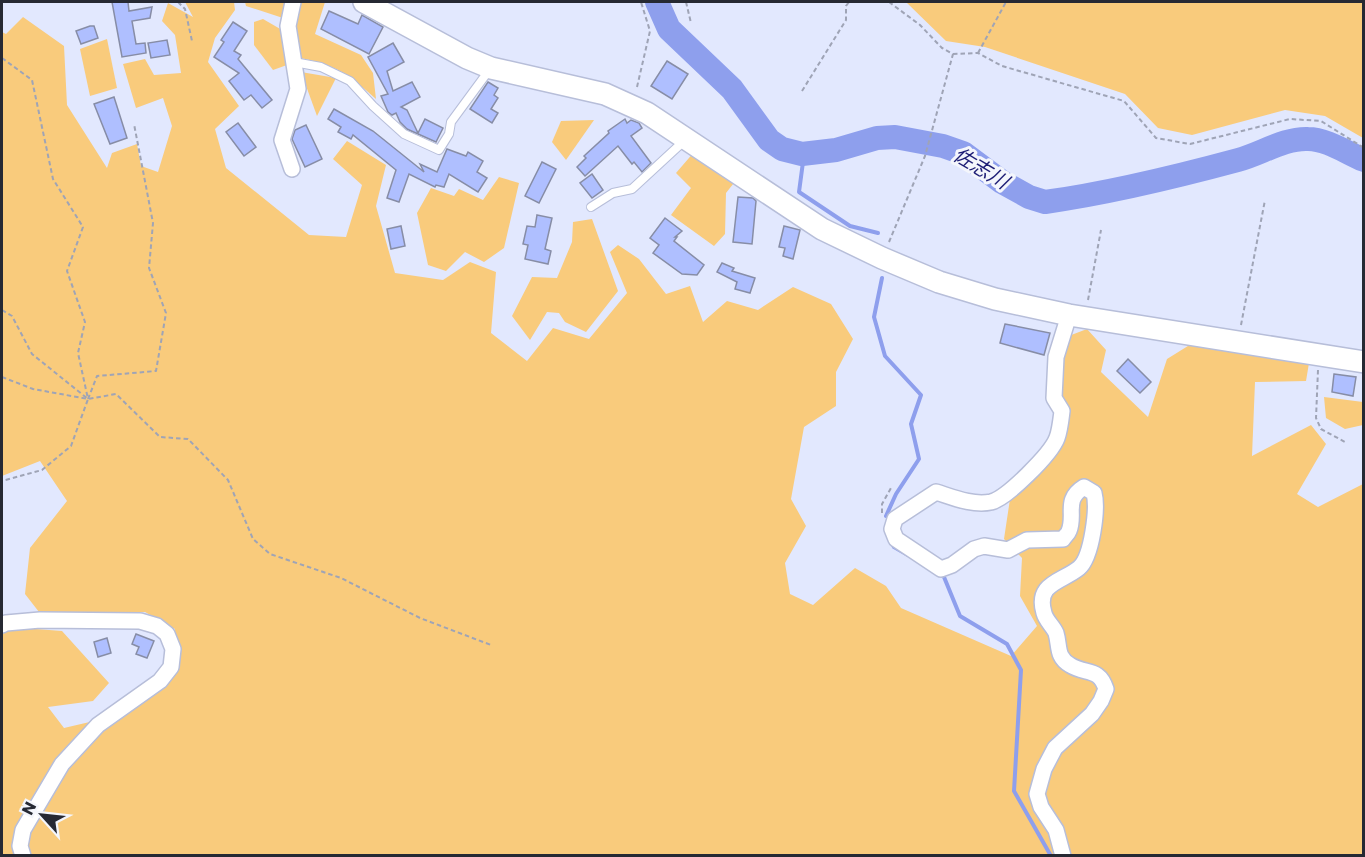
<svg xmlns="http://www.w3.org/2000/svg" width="1365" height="857" font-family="Poppins,'Noto Sans JP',sans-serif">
	<rect width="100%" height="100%" fill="#e2e8fe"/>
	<g fill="#f9cb7c">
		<polygon points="185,2 234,2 235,10 215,38 208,62 239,106 215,129 226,168 309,235 346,237 362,185 333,159 347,141 386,165 376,206 395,273 443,280 470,262 496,272 491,333 527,361 553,328 589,339 627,293 610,252 618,245 639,259 666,294 690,286 703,322 727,301 758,310 793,287 831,304 853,339 836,372 836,406 804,427 791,499 806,526 785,563 790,594 813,605 855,568 886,586 901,608 1011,656 1037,626 1020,596 1022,558 1004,539 1010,499 1059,451 1068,411 1059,395 1066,337 1087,329 1106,350 1101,372 1148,417 1167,359 1196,341 1309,363 1306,381 1255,382 1252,456 1311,425 1326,444 1297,494 1318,507 1363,484 1363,855 2,855 2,633 10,627 62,631 109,683 93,701 48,707 64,728 128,713 176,674 175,629 145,612 39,612 25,594 30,548 67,501 40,461 2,476 2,32 6,34 23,17 64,46 67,105 107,168 112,153 137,144 141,166 158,172 172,126 163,98 136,108 123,64 145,59 154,75 181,73 175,35 162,21 168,3 193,17"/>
		<polygon points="245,2 286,2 283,18 246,6"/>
		<path d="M 300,2 L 325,2 L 315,34 L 361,55 L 373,73 L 376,99 C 348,74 337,65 300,58 L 292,31 Z"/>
		<polygon points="906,2 1363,2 1363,138 1325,116 1285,110 1192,135 1158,128 1125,94 985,47 946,41"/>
		<polygon points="263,19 282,30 287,65 273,70 254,45 254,22"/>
		<polygon points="107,39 117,88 90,96 80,49"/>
		<polygon points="301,72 336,78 317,116"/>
		<polygon points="594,120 566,160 552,142 561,121"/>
		<polygon points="695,151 737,179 726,193 725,234 714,246 671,215 691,188 676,173"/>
		<polygon points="499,177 519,183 504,248 484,262 465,252 446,271 428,265 417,213 431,188 454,196 459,189 483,200"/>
		<polygon points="592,219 618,291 586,332 565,322 559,313 547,312 530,340 512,316 532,277 557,278 572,242 573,222"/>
		<polygon points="1324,397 1363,402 1363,425 1345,429 1326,418"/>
	</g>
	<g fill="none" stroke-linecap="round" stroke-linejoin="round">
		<g stroke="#8e9fed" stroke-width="4">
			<polyline points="802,154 803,162 799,192 850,226 878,233"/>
			<polyline points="882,278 874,317 885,356 921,395 911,424 919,459 896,494 886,516"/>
			<polyline points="891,541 894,547 908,555"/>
			<polyline points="940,574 944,577 960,616 1007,644 1021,670 1014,791 1051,856"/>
		</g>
		<path stroke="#8e9fed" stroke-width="24" d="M 657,2 L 669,29 L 732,89 L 769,140 L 782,149 L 802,154 L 836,150 L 877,138 L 895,137 L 943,146 L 963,153 L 1002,182 L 1029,197 L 1045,202 C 1110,193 1175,177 1238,160 C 1261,154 1284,138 1308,139 C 1327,139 1347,153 1364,160"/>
	</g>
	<g fill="#afbfff" stroke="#878da6" stroke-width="1.5">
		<polygon points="112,2 128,2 129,11 152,7 150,18 132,21 136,44 145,43 146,53 122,57"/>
		<polygon points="329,11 358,24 362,15 383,27 369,54 321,29"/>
		<polygon points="233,22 247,31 234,51 241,55 238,59 272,100 262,108 251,95 244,100 229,81 239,73 214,57 224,42 221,40"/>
		<polygon points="90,26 94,26 98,38 81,44 76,31"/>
		<polygon points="167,40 170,55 151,58 148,43"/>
		<polygon points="393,43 404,62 387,71 393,91 412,82 420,97 401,107 407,110 418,133 425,119 443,128 436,142 407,129 400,122 396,113 392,115 388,112 381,96 388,94 368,57"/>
		<polygon points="667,61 688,74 672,99 651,86"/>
		<polygon points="488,82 498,88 494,95 498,98 491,109 498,113 492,123 470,109"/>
		<polygon points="114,97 127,138 110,144 94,104"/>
		<polygon points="334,109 373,131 424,172 420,164 437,172 447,149 466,156 468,152 483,161 477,172 487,178 478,192 449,174 444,187 436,185 435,187 409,174 399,202 387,198 396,170 353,135 351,139 338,132 341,127 328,119"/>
		<polygon points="625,119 627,123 631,120 639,123 642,128 631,136 651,163 642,172 634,162 632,164 618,146 585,176 577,167 586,158 584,156 609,133 608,131"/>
		<polygon points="238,123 256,147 244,156 226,132"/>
		<polygon points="306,125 322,159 305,167 292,139 295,130"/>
		<polygon points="542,162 556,169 539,203 525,196"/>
		<polygon points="592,174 603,190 592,198 580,183"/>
		<polygon points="738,197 753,198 756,201 752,244 733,242"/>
		<polygon points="537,215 552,218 545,249 551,251 548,264 525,259 528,245 523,244 527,226 535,227"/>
		<polygon points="665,218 682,231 675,237 677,237 674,241 704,265 697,275 682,274 653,253 659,245 650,238"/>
		<polygon points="401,226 405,246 391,249 387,229"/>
		<polygon points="784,226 800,230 793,259 783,256 785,248 779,247"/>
		<polygon points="722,263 734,268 732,271 755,278 750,293 735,289 737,282 717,272"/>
		<polygon points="1005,324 1050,333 1044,355 1000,343"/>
		<polygon points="1128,359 1151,382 1140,393 1117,371"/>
		<polygon points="1334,374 1356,377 1353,396 1332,392"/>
		<polygon points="136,634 154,641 147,658 136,654 139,647 132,644"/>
		<polygon points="107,638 111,653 98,657 94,642"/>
	</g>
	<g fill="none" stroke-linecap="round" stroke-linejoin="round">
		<defs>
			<g id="lane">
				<polyline points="294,62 321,67 350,81 373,106 404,134 439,150 449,134 451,122 490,69"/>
				<polyline points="591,207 613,193 632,189 684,141"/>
			</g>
			<g id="street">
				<polyline points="292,169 282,140 298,89 288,26 293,2"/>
				<polyline points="2,625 6,623 40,620 140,621 157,626 167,634 173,649 171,667 160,681 98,725 62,764 23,830 20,846 23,856"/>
				<path d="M 1063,856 L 1056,830 L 1041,807 L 1037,794 L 1044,769 L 1055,748 L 1092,714 L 1101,701 L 1106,689 C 1099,667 1086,675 1070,665 C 1056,657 1060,646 1056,633 C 1053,626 1046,621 1044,613 C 1035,583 1062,582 1079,568 C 1092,557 1098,508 1094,493 L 1084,487 C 1063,500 1076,514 1069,531 C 1068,534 1065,536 1063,539 L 1027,540 L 1008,550 L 984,546 L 974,549 L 952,565 L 941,569 L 896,539 L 892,529 L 895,519 L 936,492 C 952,497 973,506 991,502 C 1007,498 1051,454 1057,438 C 1060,430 1061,419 1062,411 L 1054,398 L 1056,357 L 1069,315"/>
			</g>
			<polyline id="secondary" points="364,2 467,58 491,68 605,94 647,113 822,229 882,258 939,282 995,299 1069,315 1364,362"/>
		</defs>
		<use href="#lane" stroke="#b7bed9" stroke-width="10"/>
		<use href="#street" stroke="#b7bed9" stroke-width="18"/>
		<use href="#secondary" stroke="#b7bed9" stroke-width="24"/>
		<g stroke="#9fa4b6" stroke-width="2" stroke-dasharray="4.5 3" stroke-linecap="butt">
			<polyline points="178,2 185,9 192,41"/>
			<polyline points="686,2 691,23"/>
			<polyline points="978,53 1006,2"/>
			<polyline points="953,54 978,53 1002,66 1124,101 1156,138 1190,144 1290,119 1321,121 1364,148"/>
			<polyline points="2,58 32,80 53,179 83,227 67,271 85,322 78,353 88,399"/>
			<polyline points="637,87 650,31 641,2"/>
			<polyline points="802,91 846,20 846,6 849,2"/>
			<polyline points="889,242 925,156 953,54 942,48 920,25 889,2"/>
			<polyline points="1088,300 1101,230"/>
			<polyline points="2,310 12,316 32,354 88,399 116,394 160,437 188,439 228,480 253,539 270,554 341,578 420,618 491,645"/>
			<polyline points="1241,325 1265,200"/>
			<polyline points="1318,370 1316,418 1321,429 1345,442"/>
			<polyline points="2,377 33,389 88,399 71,446 42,470 2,481"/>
			<polyline points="88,399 97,376 156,371 166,313 149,268 153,223 134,124"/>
			<polyline points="882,513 882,504 891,488"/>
		</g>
		<use href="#lane" stroke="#fff" stroke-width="8"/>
		<use href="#street" stroke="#fff" stroke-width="15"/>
		<use href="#secondary" stroke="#fff" stroke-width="21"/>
	</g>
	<g text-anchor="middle" stroke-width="6" stroke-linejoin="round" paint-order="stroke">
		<g font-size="20" font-style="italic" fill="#1d1d75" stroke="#f4f6fc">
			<text transform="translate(981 168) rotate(31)" y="7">佐志川</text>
		</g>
	</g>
	<rect width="1365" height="857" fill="none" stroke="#262933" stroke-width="6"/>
	<g transform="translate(42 815) rotate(297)" stroke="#f4f6fc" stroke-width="4.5" paint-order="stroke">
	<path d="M0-4.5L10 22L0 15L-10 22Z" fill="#262933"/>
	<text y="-9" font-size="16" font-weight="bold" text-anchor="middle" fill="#262933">N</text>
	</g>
</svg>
